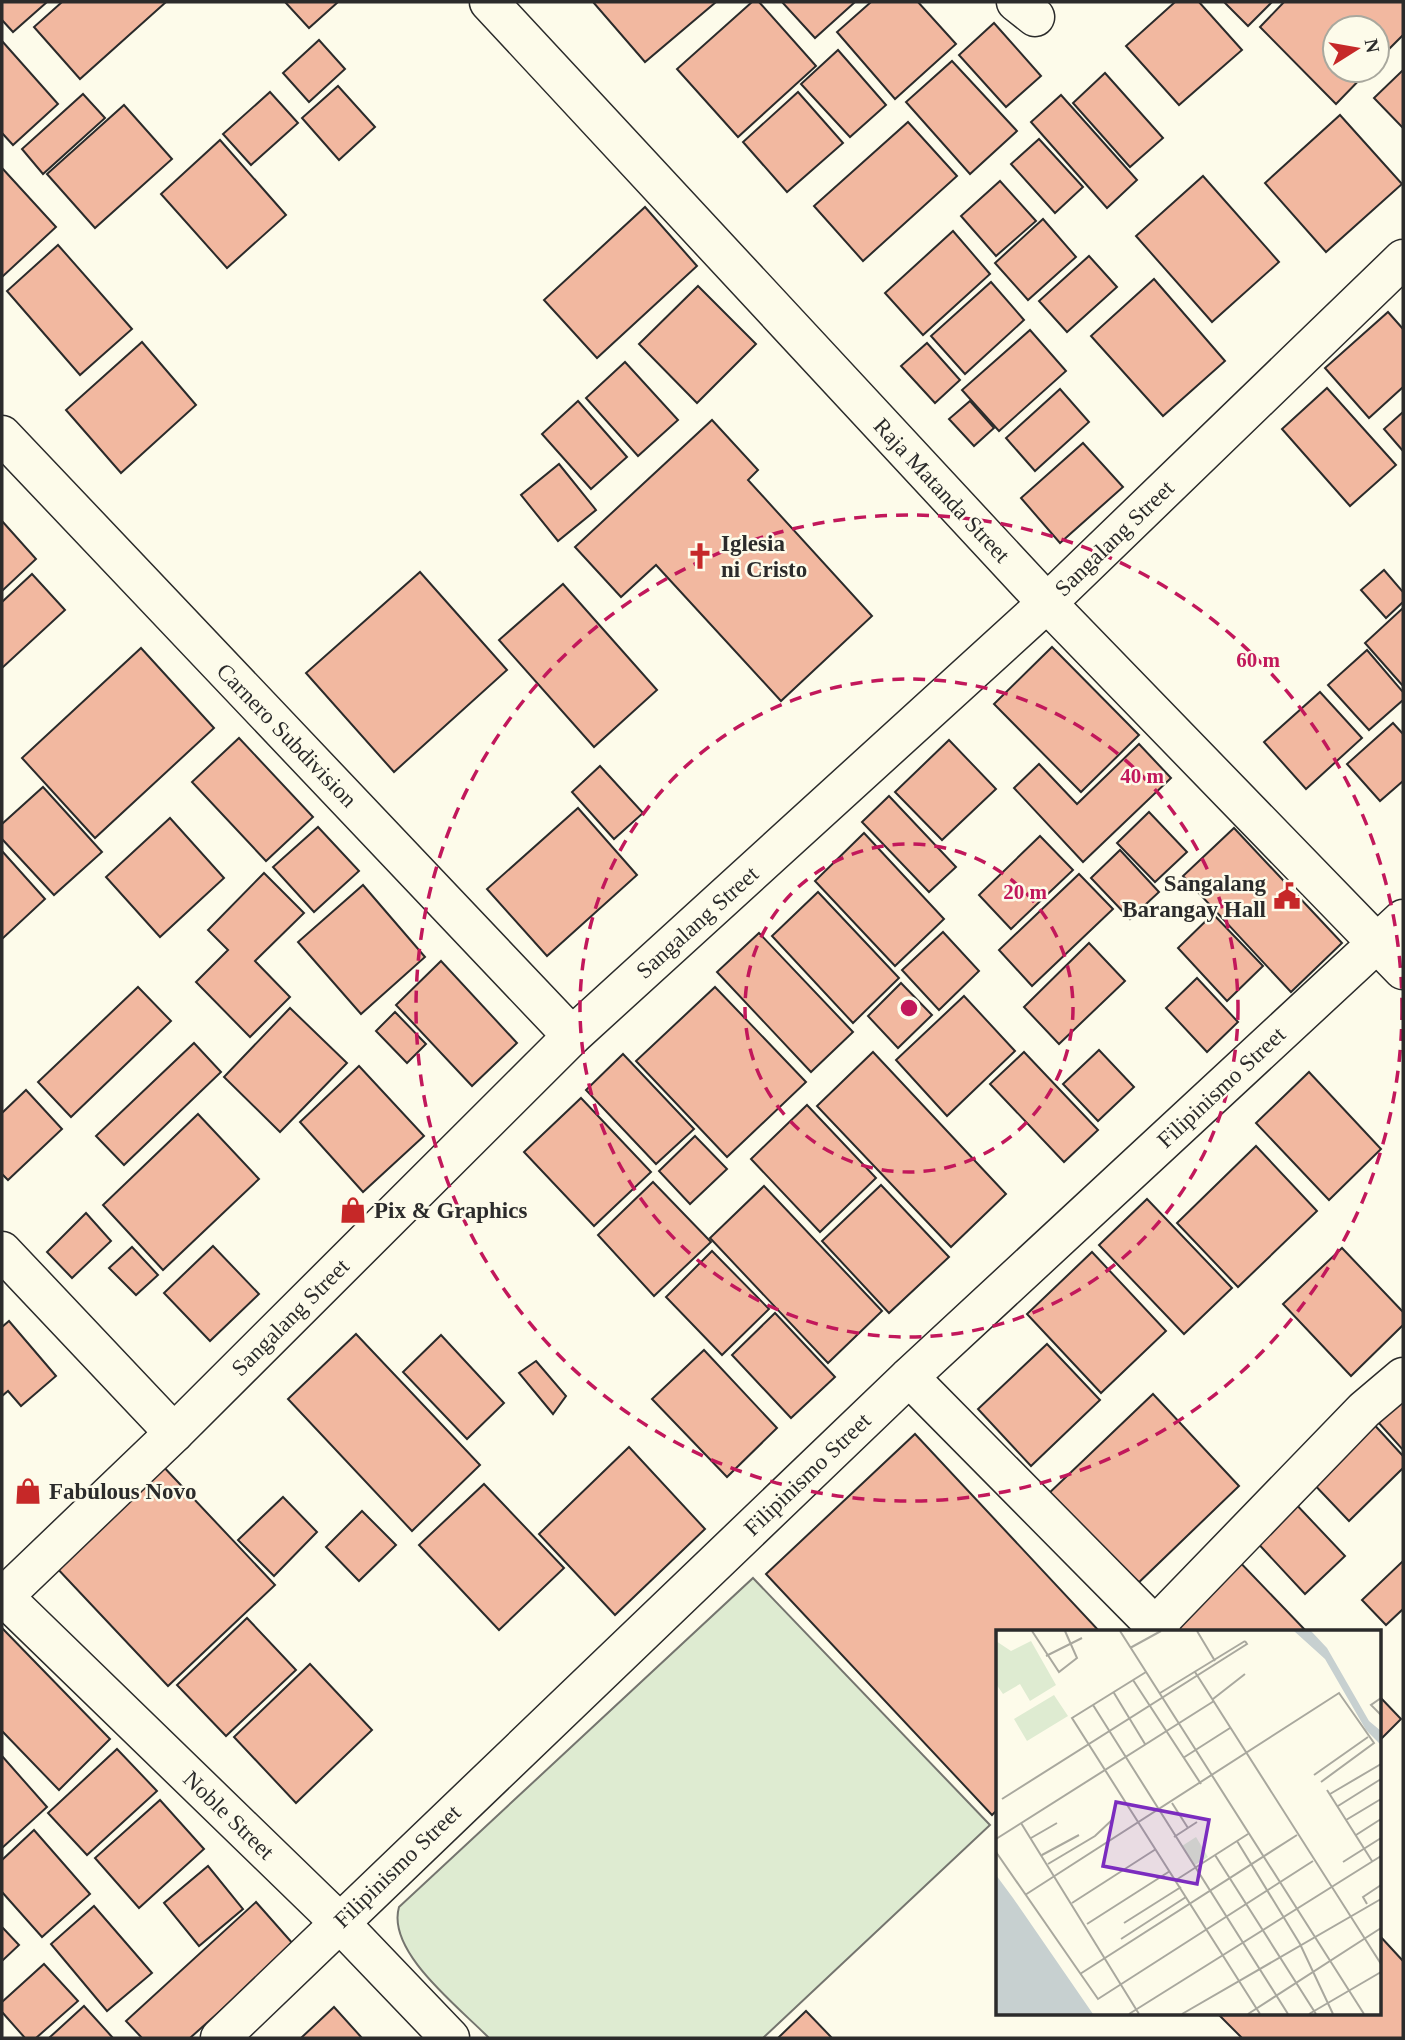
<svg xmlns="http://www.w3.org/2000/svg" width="1405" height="2040" font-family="'Times New Roman',serif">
	<rect width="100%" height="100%" fill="#fdfbea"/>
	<path fill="#deebd1" stroke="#74746e" stroke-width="2" d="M 753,1578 L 990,1825 L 763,2038 L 489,2038 C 460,2008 386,1952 399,1907 Z"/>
	<g fill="#f2b8a0" stroke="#2b2b2b" stroke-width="2">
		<polygon points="2,2 47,2 13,32 2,20"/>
		<polygon points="62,2 166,2 80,79 34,27"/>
		<polygon points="285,2 338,2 309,28"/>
		<polygon points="593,2 716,2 645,62"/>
		<polygon points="752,2 759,2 816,66 738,137 677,69"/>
		<polygon points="782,2 855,2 815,38"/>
		<polygon points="871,2 918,2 956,44 895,99 837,32"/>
		<polygon points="1175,2 1199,2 1242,50 1179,105 1126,46"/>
		<polygon points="1224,2 1272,2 1248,26"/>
		<polygon points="1284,2 1403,2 1403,35 1377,61 1377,28 1335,28 1335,70 1369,70 1336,104 1260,27"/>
		<polygon points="994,23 1041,76 1006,107 959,55"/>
		<polygon points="319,40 345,69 309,102 283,73"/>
		<polygon points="2,41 58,104 13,145 2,133"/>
		<polygon points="838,50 886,105 850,137 801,84"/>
		<polygon points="952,61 1017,131 970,174 906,102"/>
		<polygon points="1403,70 1403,128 1374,98"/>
		<polygon points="1105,73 1163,138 1130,167 1073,103"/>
		<polygon points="338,86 375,127 339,160 302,118"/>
		<polygon points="270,92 298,123 251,165 223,134"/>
		<polygon points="798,92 843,143 787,192 743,142"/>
		<polygon points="83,94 105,118 43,174 22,149"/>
		<polygon points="1061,95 1137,180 1107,208 1031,122"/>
		<polygon points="124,105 172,159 95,228 47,174"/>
		<polygon points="1340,115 1402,184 1326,252 1265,183"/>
		<polygon points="908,122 957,176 863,261 814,206"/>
		<polygon points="1039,139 1083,187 1055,213 1011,164"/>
		<polygon points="220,140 286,215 227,268 161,194"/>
		<polygon points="2,168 56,227 2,277"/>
		<polygon points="1203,176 1279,262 1212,322 1136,236"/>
		<polygon points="1000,181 1036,221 996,256 961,216"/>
		<polygon points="645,207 697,266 597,358 544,300"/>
		<polygon points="1043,219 1076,257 1028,300 995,263"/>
		<polygon points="953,231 990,274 923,335 885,293"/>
		<polygon points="58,245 132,329 80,375 7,291"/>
		<polygon points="1089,256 1117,287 1067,332 1039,301"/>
		<polygon points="1154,279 1225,361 1163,416 1091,336"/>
		<polygon points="991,282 1024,320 965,374 931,336"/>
		<polygon points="698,286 756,344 697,403 639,344"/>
		<polygon points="1388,312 1403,329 1403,387 1369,418 1325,368"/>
		<polygon points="1030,330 1066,371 999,431 962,390"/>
		<polygon points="142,342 196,405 121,473 66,410"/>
		<polygon points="927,343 960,380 935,403 901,366"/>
		<polygon points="625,362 678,420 638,456 586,398"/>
		<polygon points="1327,388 1396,465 1350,506 1282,429"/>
		<polygon points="1060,389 1089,422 1035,471 1006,438"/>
		<polygon points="578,401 627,457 591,489 542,434"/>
		<polygon points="970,401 994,428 974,446 949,419"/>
		<polygon points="1403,412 1403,451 1384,429"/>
		<polygon points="712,420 758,470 748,480 872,616 781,701 656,565 621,597 575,547"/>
		<polygon points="1083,443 1123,487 1060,543 1021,498"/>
		<polygon points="559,464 596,510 558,541 521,495"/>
		<polygon points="2,521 36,559 2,591"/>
		<polygon points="1384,570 1403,592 1403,602 1386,618 1361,590"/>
		<polygon points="420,572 507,670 394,772 306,673"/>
		<polygon points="32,574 65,610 2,668 2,602"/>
		<polygon points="563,584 657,690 594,747 499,640"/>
		<polygon points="1403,608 1403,686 1365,643"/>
		<polygon points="1052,647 1139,735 1081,792 994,704"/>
		<polygon points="141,648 214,728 95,838 22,758"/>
		<polygon points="1367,650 1403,692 1403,700 1369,730 1328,685"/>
		<polygon points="1320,692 1362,738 1306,789 1264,742"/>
		<polygon points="1393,723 1403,734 1403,781 1380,801 1347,764"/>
		<polygon points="239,738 313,817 266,861 192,782"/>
		<polygon points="949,740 996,789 942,840 895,792"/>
		<polygon points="1139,744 1171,778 1083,862 1014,788 1039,764 1077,804"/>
		<polygon points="600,766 643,813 614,839 572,792"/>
		<polygon points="43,787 102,852 54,895 2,839 2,824"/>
		<polygon points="889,796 956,867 929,892 862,822"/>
		<polygon points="578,808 637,875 547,956 487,889"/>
		<polygon points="1149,812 1187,852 1155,882 1117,843"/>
		<polygon points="170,818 224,878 160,937 106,877"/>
		<polygon points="318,827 359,871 314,912 273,867"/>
		<polygon points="1234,828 1342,943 1291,992 1183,876"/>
		<polygon points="864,833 944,919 895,966 815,881"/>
		<polygon points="1040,836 1073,870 1011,929 979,895"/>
		<polygon points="1120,850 1159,892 1130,919 1091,878"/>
		<polygon points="2,851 45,899 2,939"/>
		<polygon points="264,873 304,913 255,961 290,997 250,1037 196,982 228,950 208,930"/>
		<polygon points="1079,874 1113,909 1032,986 999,950"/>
		<polygon points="363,885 425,957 361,1014 298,942"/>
		<polygon points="818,892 899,978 853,1023 772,936"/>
		<polygon points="1213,914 1263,966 1227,1001 1178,948"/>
		<polygon points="943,932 979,971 939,1010 902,970"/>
		<polygon points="759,933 853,1032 811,1072 717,972"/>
		<polygon points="1089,943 1125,981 1059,1044 1024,1007"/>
		<polygon points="441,961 517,1043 472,1086 396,1005"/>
		<polygon points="1197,978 1238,1022 1207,1052 1166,1008"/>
		<polygon points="901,983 932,1015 898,1048 868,1016"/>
		<polygon points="138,987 171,1021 71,1117 38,1082"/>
		<polygon points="715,987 806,1082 727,1157 636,1061"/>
		<polygon points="964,996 1015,1051 947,1116 896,1060"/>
		<polygon points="290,1008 347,1063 280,1132 224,1077"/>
		<polygon points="395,1012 426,1044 407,1063 376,1031"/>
		<polygon points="194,1043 221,1072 124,1165 96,1136"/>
		<polygon points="1099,1050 1134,1087 1098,1121 1063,1084"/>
		<polygon points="873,1052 1006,1194 951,1247 817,1106"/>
		<polygon points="1024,1052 1098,1130 1064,1162 990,1084"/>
		<polygon points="623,1054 694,1129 656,1164 586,1090"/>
		<polygon points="359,1066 424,1136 363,1192 300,1122"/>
		<polygon points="1309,1072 1381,1149 1329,1200 1256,1123"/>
		<polygon points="26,1090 62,1129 8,1180 2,1174 2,1113"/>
		<polygon points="581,1098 651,1172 594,1226 524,1152"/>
		<polygon points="807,1105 876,1178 820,1232 751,1159"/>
		<polygon points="198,1114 259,1179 163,1270 103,1205"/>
		<polygon points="695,1136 727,1169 690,1204 659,1171"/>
		<polygon points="1256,1146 1317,1211 1238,1287 1177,1223"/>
		<polygon points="653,1182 711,1242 654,1296 598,1235"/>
		<polygon points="881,1185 949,1257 889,1313 822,1241"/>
		<polygon points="764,1186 882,1311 828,1363 710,1238"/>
		<polygon points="1147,1199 1232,1288 1184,1334 1099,1245"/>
		<polygon points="86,1213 111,1241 72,1278 47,1252"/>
		<polygon points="213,1246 259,1294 210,1341 164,1293"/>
		<polygon points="132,1247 158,1275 136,1295 109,1268"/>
		<polygon points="1342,1248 1403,1312 1403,1325 1351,1376 1283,1304"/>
		<polygon points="712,1251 769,1309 722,1355 666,1297"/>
		<polygon points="1092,1252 1166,1331 1101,1393 1027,1314"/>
		<polygon points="775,1313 835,1377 791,1418 732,1355"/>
		<polygon points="9,1321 56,1376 21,1406 8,1391 2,1396 2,1327"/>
		<polygon points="356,1334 480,1465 412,1531 288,1399"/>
		<polygon points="441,1335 504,1403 467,1439 403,1372"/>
		<polygon points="1047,1344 1100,1400 1031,1466 978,1409"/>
		<polygon points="704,1350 777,1428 727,1477 652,1399"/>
		<polygon points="536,1361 566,1396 553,1414 519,1373"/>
		<polygon points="1153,1394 1239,1486 1133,1588 1046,1496"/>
		<polygon points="1403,1397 1403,1450 1378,1422"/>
		<polygon points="1369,1419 1403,1456 1403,1468 1349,1521 1308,1478"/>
		<polygon points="915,1434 1100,1632 997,1632 997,1810 992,1815 766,1574"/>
		<polygon points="629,1447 705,1529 615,1615 539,1534"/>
		<polygon points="160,1463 275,1585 168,1686 54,1565"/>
		<polygon points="484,1484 564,1568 499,1630 419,1545"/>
		<polygon points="283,1497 317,1532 274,1576 238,1540"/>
		<polygon points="1292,1500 1345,1556 1305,1594 1252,1537"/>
		<polygon points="362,1511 396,1545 359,1581 326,1547"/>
		<polygon points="1233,1555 1307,1632 1176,1632"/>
		<polygon points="1403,1561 1403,1609 1386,1625 1362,1600"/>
		<polygon points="247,1618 296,1670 226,1736 177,1685"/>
		<polygon points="2,1628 110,1739 59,1790 2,1731"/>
		<polygon points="310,1664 372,1730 296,1803 234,1737"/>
		<polygon points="1379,1696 1401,1719 1379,1741"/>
		<polygon points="117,1749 157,1791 87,1855 48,1813"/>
		<polygon points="2,1756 47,1807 2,1848"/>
		<polygon points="160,1800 204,1849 139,1908 95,1858"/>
		<polygon points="34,1830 90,1894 42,1937 2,1892 2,1860"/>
		<polygon points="208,1866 243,1909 199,1946 164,1903"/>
		<polygon points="256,1902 294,1945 190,2038 142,2038 126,2021"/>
		<polygon points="94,1906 152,1973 107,2011 51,1944"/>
		<polygon points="2,1927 19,1945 2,1961"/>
		<polygon points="1379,1935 1403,1961 1403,2038 1242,2038 1218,2014 1379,2014"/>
		<polygon points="44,1964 78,2001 36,2038 25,2038 2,2012 2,2002"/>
		<polygon points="84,2006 113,2038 49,2038"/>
		<polygon points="334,2007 362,2038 301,2038"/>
		<polygon points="806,2011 832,2038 778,2038"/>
	</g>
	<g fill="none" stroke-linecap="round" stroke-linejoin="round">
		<defs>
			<g id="street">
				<polyline points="489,2 1047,603"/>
				<polyline points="1016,2 1035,17"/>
				<polyline points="2,435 572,1036"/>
				<polyline points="2,1251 174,1433"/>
				<polyline points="909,1377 1161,1632"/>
				<polyline points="3,1596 338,1921 450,2038"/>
				<polyline points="1155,1626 1364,1410 1403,1377"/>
				<polyline points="220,2038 909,1377 1403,919"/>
			</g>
			<g id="secondary">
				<polyline points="1047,603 1403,970"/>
				<polyline points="2,1598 174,1433 572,1036 1047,603 1403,259"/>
			</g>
		</defs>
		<use href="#street" stroke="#2b2b2b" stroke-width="41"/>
		<use href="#secondary" stroke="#2b2b2b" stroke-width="41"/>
		<use href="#street" stroke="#fdfbea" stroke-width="38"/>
		<use href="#secondary" stroke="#fdfbea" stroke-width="38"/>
	</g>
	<g fill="none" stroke="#c2185b" stroke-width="3.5" stroke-dasharray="12 9">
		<circle cx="909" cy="1008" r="164"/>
		<circle cx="909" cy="1008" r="329"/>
		<circle cx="909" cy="1008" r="493"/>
	</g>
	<defs>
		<symbol id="church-bare" viewBox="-9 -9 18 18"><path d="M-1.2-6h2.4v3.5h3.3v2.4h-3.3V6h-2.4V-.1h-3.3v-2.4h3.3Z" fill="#c62828" stroke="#fdfbea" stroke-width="2.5" paint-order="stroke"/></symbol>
		<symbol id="civic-bare" viewBox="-9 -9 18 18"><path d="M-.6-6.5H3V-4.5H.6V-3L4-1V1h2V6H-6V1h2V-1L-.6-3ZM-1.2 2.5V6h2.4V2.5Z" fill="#c62828" stroke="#fdfbea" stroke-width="2.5" paint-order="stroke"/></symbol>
		<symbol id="shop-bare" viewBox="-9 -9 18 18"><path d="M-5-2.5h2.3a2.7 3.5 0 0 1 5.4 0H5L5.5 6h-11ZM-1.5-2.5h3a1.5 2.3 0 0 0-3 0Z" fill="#c62828" stroke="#fdfbea" stroke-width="2.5" paint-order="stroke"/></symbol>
	</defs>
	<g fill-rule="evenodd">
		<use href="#church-bare" x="681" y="537" width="38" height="38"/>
		<use href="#civic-bare" x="1268" y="877" width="38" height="38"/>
		<use href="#shop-bare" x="334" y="1191" width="38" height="38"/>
		<use href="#shop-bare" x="9" y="1472" width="38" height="38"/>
	</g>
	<g text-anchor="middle" stroke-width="5" stroke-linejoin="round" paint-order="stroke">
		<g font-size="23" fill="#2b2b2b" stroke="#fdfbea">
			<text transform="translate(942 490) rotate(47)" y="8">Raja Matanda Street</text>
			<text transform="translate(1114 538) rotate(-44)" y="8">Sangalang Street</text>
			<text transform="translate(287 735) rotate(46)" y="8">Carnero Subdivision</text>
			<text transform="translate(697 922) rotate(-42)" y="8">Sangalang Street</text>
			<text transform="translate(1221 1087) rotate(-43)" y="8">Filipinismo Street</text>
			<text transform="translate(290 1317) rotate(-45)" y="8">Sangalang Street</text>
			<text transform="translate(807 1474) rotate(-44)" y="8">Filipinismo Street</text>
			<text transform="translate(229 1815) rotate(44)" y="8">Noble Street</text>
			<text transform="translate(397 1866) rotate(-44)" y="8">Filipinismo Street</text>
		</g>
		<g font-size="23" font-weight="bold" fill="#2b2b2b" stroke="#fdfbea" text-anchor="start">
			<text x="721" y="551">Iglesia<tspan x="721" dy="26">ni Cristo</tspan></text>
			<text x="1266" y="891" text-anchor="end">Sangalang<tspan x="1266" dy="26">Barangay Hall</tspan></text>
			<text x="374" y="1218">Pix &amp; Graphics</text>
			<text x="49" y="1499">Fabulous Novo</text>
		</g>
	</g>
	<g transform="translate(996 1630)">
		<rect width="385" height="385" fill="#fdfbea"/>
		<path d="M 0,11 L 15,21 L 35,11 L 60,55 L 34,71 L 24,54 L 7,64 L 0,54 ZM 58,65 L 72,86 L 31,111 L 18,89 ZM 200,207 L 212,227 L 199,235 L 186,216 Z" fill="#deebd1"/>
		<path d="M 298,1 L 315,1 L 331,18 L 373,91 L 385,101 L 385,115 L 370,100 L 329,29 ZM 0,245 L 17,268 L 97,384 L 0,384 Z" fill="#c7d0d0"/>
		<path fill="none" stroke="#a9a89e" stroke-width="2" d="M 36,1 L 63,42 L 81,28 L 69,1M 124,1 L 368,384M 201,1 L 219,31M 134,18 L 165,1M 50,26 L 86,8M 150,42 L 76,88 L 264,384M 199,42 L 385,334M 137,50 L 205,154M 118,63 L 149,114M 164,63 L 249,11M 385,68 L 375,75 L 385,85M 217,69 L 249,44M 97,75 L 292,384M 187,128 L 234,98M 318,145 L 372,107M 331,160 L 376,231M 334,164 L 385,134M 6,169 L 251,14 L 249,11M 176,173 L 192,198M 342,176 L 385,149M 350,190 L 385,169M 25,193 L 143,384M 360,205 L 385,189M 178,207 L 201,192M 35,208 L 61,193M 0,209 L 218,71M 241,211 L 304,314 L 337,384M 0,222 L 102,369 L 317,231M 46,225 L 83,205M 219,225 L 320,384M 347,232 L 385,208M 52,234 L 99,206 L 117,189M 180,250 L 252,204M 29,265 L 343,63 L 378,113 L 325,152M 76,273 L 160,219M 371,274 L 367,267 L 385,255M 128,293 L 185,257M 91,294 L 174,241M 125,309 L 190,267M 84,344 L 301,205M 133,384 L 385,226M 186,384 L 385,269M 252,384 L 385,298M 313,384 L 385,342"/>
		<path fill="#7b2cbf" fill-opacity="0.15" stroke="#7b2cbf" stroke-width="3.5" d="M 120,172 L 213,190 L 201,254 L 107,236 Z"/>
		<rect width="385" height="385" fill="none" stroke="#2b2b2b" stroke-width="3.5"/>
	</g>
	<circle cx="909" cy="1008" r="10" fill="#c2185b" stroke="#fdfbea" stroke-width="3.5"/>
	<g font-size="21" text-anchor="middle" font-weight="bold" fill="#c2185b" stroke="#fdfbea" stroke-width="5" stroke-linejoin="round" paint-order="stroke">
		<text x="1258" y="667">60 m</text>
		<text x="1142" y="783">40 m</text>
		<text x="1025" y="899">20 m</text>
	</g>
	<rect width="1405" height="2040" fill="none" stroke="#2b2b2b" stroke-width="7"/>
	<g transform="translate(1356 49) rotate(79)"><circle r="33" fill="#fdfbea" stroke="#a9a89e" stroke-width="2"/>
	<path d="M0-5L12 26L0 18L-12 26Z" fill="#c62828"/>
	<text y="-10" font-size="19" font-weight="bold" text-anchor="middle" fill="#2b2b2b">N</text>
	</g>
</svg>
